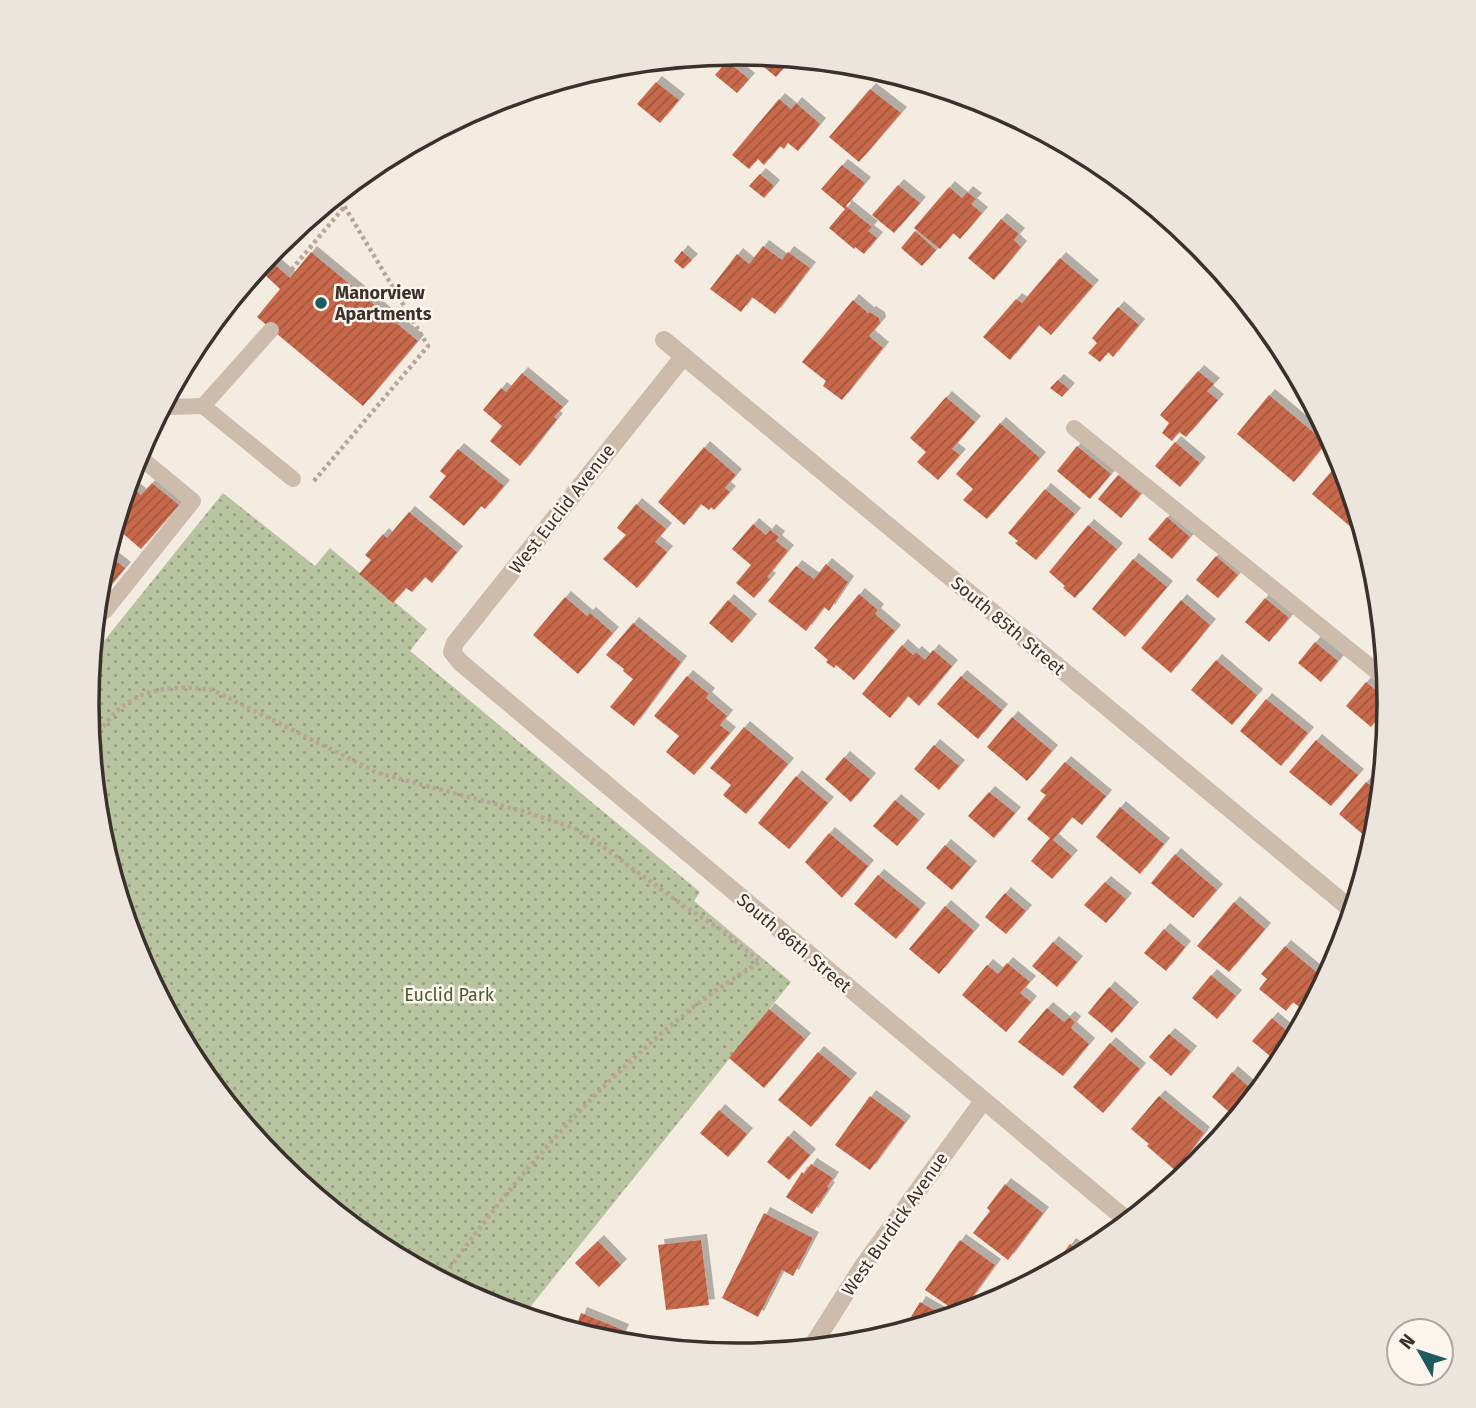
<svg xmlns="http://www.w3.org/2000/svg" width="1476" height="1408" font-family="'Fira Sans',sans-serif">
	<defs>
		<pattern id="park-dots" width="8" height="8" patternUnits="userSpaceOnUse" patternTransform="scale(1.75)"><rect width="8" height="8" fill="#b8c4a0"/><path d="M2 2h.1M6 6h.1" fill="none" stroke="#97a083" stroke-width="1.8" stroke-linecap="round"/></pattern>
		<pattern id="building-hatch" width="6" height="6" patternUnits="userSpaceOnUse" patternTransform="scale(1.75)"><rect width="6" height="6" fill="#c8694b"/><path d="M-1 1l2-2M0 6l6-6M5 7l2-2" fill="none" stroke="#a4573f"/></pattern>
		<filter id="shadow"><feDropShadow dx="6" dy="-6" stdDeviation="0" flood-color="#0004"/></filter>
	</defs>
	<rect width="100%" height="100%" fill="#f4ebe1"/>
	<polygon fill="url(#park-dots)" points="223,493 315,566 330,548 427,629 410,651 700,892 694,901 791,982 523,1316 488,1306 376,1245 277,1164 196,1066 136,953 99,831 87,704 91,657"/>
	<g fill="url(#building-hatch)" filter="url(#shadow)">
		<polygon points="747,53 748,53 792,58 776,77"/>
		<polygon points="727,61 749,79 737,93 715,75"/>
		<polygon points="656,82 679,100 660,123 637,104"/>
		<polygon points="870,89 901,113 859,162 829,137"/>
		<polygon points="779,99 791,109 796,103 820,124 798,151 788,143 784,149 780,146 764,165 758,159 749,169 732,155"/>
		<polygon points="842,165 865,183 846,206 872,227 868,231 877,238 864,254 855,247 854,249 829,228 845,209 821,189"/>
		<polygon points="760,174 774,186 764,198 749,186"/>
		<polygon points="898,185 920,203 894,233 872,215"/>
		<polygon points="949,187 962,198 967,192 976,199 971,204 982,213 960,239 953,233 940,249 914,228"/>
		<polygon points="310,216 273,263 290,278 311,252 418,341 363,406 257,317 280,289 264,274 201,349 195,344 278,243"/>
		<polygon points="1001,219 1019,234 1014,240 1021,247 994,280 968,258"/>
		<polygon points="915,231 936,250 922,266 901,248"/>
		<polygon points="763,246 782,260 788,252 810,268 775,314 752,297 741,312 710,289 737,254 749,264"/>
		<polygon points="682,251 692,260 683,269 674,261"/>
		<polygon points="1060,258 1093,286 1051,335 1039,325 1010,360 983,337 1016,299 1022,303"/>
		<polygon points="853,300 868,313 870,312 879,318 880,323 869,336 883,348 842,400 823,386 826,381 802,362"/>
		<polygon points="1118,307 1139,325 1113,357 1108,352 1100,362 1088,353 1097,343 1092,338"/>
		<polygon points="1198,371 1214,384 1207,391 1218,400 1186,437 1179,432 1172,441 1162,433 1169,423 1160,415"/>
		<polygon points="522,373 563,407 554,417 557,419 520,466 490,441 502,426 483,410 501,388 506,392"/>
		<polygon points="1058,380 1069,389 1062,397 1050,388"/>
		<polygon points="1269,395 1326,443 1294,482 1237,434"/>
		<polygon points="946,397 975,422 952,449 960,455 938,480 917,462 926,452 910,438"/>
		<polygon points="1000,423 1040,458 987,519 963,500 973,489 956,474"/>
		<polygon points="1175,442 1200,463 1180,487 1155,466"/>
		<polygon points="1077,446 1111,474 1090,499 1057,471"/>
		<polygon points="704,447 736,475 725,488 730,492 714,510 711,507 709,510 701,504 684,525 658,502"/>
		<polygon points="458,449 504,486 485,509 481,506 464,526 429,497 446,476 440,471"/>
		<polygon points="1341,460 1365,539 1312,494"/>
		<polygon points="1118,475 1141,494 1121,518 1098,499"/>
		<polygon points="152,483 179,505 141,549 120,531 109,543 126,489 129,485 141,495"/>
		<polygon points="1045,489 1075,514 1036,560 1015,543 1018,541 1008,533"/>
		<polygon points="636,504 666,529 655,542 667,552 637,588 603,559 626,535 617,528"/>
		<polygon points="409,512 457,552 432,583 425,577 412,592 406,588 393,603 359,574 371,560 365,555 383,534 387,538"/>
		<polygon points="1167,517 1190,537 1172,559 1148,539"/>
		<polygon points="753,524 766,535 770,530 779,537 776,541 788,551 767,577 770,579 754,598 736,583 751,565 732,549"/>
		<polygon points="1088,525 1117,549 1075,598 1063,588 1065,586 1049,572"/>
		<polygon points="106,553 125,568 97,602 99,577"/>
		<polygon points="1216,556 1238,575 1218,598 1196,580"/>
		<polygon points="1133,559 1167,587 1125,637 1092,609"/>
		<polygon points="826,564 848,582 829,611 824,607 806,631 768,601 796,566 814,579"/>
		<polygon points="859,594 878,610 875,614 895,631 854,680 836,665 834,668 826,662 828,660 814,648"/>
		<polygon points="565,597 587,616 590,613 613,633 578,674 533,635"/>
		<polygon points="1265,598 1289,618 1269,642 1245,622"/>
		<polygon points="728,600 751,620 732,643 709,623"/>
		<polygon points="1181,600 1210,625 1171,673 1141,648"/>
		<polygon points="633,623 681,662 634,726 610,707 633,679 623,671 624,669 606,655"/>
		<polygon points="1315,642 1338,661 1321,682 1298,663"/>
		<polygon points="902,645 913,655 916,652 925,660 933,650 952,666 919,706 908,696 890,718 862,694"/>
		<polygon points="1216,660 1257,695 1232,725 1191,690"/>
		<polygon points="687,676 709,694 706,698 727,716 720,725 730,733 694,775 666,752 679,736 654,716"/>
		<polygon points="961,676 1002,710 978,739 937,704"/>
		<polygon points="1366,682 1389,701 1389,705 1371,727 1346,706"/>
		<polygon points="1266,699 1308,733 1281,766 1240,731"/>
		<polygon points="1012,717 1052,751 1027,781 987,747"/>
		<polygon points="744,727 788,764 746,814 723,795 731,785 710,768"/>
		<polygon points="1316,740 1358,775 1331,806 1289,772"/>
		<polygon points="934,745 959,766 939,790 914,769"/>
		<polygon points="844,757 870,779 851,802 825,779"/>
		<polygon points="1065,762 1106,796 1082,825 1072,817 1053,840 1072,856 1052,879 1031,861 1050,838 1027,819 1046,795 1040,791"/>
		<polygon points="796,776 828,803 789,849 758,823"/>
		<polygon points="1366,782 1381,794 1373,843 1339,814"/>
		<polygon points="989,792 1015,813 994,838 968,816"/>
		<polygon points="895,800 919,820 897,846 873,826"/>
		<polygon points="1120,807 1164,844 1140,874 1096,837"/>
		<polygon points="829,833 868,866 842,898 805,862"/>
		<polygon points="945,845 971,867 952,890 926,868"/>
		<polygon points="1175,854 1217,890 1193,918 1151,883"/>
		<polygon points="878,875 920,909 896,939 854,904"/>
		<polygon points="1105,882 1126,899 1106,923 1084,905"/>
		<polygon points="1005,893 1026,911 1006,934 985,917"/>
		<polygon points="1234,902 1265,929 1229,972 1197,946"/>
		<polygon points="945,906 974,931 939,974 909,949"/>
		<polygon points="1164,929 1185,947 1166,971 1144,953"/>
		<polygon points="1053,942 1077,962 1057,987 1032,966"/>
		<polygon points="1285,946 1326,980 1303,1010 1293,1002 1286,1011 1259,989 1267,979 1261,974"/>
		<polygon points="1007,963 1030,982 1020,993 1031,1002 1006,1032 962,995 987,965 998,974"/>
		<polygon points="1211,975 1236,996 1217,1019 1192,998"/>
		<polygon points="1109,987 1133,1008 1112,1033 1088,1013"/>
		<polygon points="1047,1008 1064,1022 1069,1017 1075,1022 1071,1028 1089,1044 1063,1076 1018,1042"/>
		<polygon points="769,1009 805,1039 764,1088 729,1058"/>
		<polygon points="1272,1018 1295,1038 1276,1061 1252,1041"/>
		<polygon points="1169,1034 1191,1052 1171,1076 1149,1057"/>
		<polygon points="1110,1043 1140,1069 1103,1113 1073,1087"/>
		<polygon points="818,1052 851,1079 811,1127 778,1100"/>
		<polygon points="1232,1072 1255,1092 1235,1117 1212,1097"/>
		<polygon points="870,1096 905,1122 870,1170 835,1145"/>
		<polygon points="1159,1096 1204,1133 1176,1171 1147,1146 1149,1144 1131,1129"/>
		<polygon points="719,1110 747,1134 728,1157 700,1133"/>
		<polygon points="788,1136 810,1155 789,1180 767,1162"/>
		<polygon points="811,1164 833,1178 827,1187 829,1188 812,1214 786,1197 802,1172 804,1174"/>
		<polygon points="1005,1184 1043,1213 1008,1260 973,1233 990,1211 987,1208"/>
		<polygon points="764,1213 813,1238 793,1276 782,1270 758,1317 722,1298"/>
		<polygon points="701,1240 709,1305 666,1310 658,1245"/>
		<polygon points="960,1240 995,1265 960,1314 925,1290"/>
		<polygon points="598,1241 621,1265 599,1287 575,1263"/>
		<polygon points="1070,1244 1084,1254 1056,1269 1053,1267"/>
		<polygon points="1025,1278 1031,1282 1016,1291"/>
		<polygon points="920,1302 948,1318 902,1332"/>
		<polygon points="581,1313 623,1330 617,1344 574,1332"/>
	</g>
	<g fill="none" stroke-linecap="round" stroke-linejoin="round">
		<g stroke="#b9a596" stroke-width="4.5" stroke-dasharray="3.5 3.5" stroke-linecap="butt">
			<polyline points="287,275 345,206"/>
			<polyline points="314,481 428,346 337,194"/>
			<path d="M 90,743 C 98,734 106,722 115,713 C 140,687 179,685 213,690 L 378,773 L 526,812 L 574,828 L 599,844 L 681,904 L 726,933 L 760,962 C 736,977 712,992 690,1010 C 594,1086 512,1181 441,1280"/>
			<polyline points="431,1275 447,1271"/>
		</g>
		<g stroke="#cdbbac" stroke-width="16">
			<polyline points="163,404 168,407 203,406 293,479"/>
			<polyline points="203,406 271,330"/>
			<polyline points="1074,428 1387,680"/>
			<polyline points="105,611 193,501 136,454"/>
		</g>
		<g stroke="#cdbbac" stroke-width="18">
			<polyline points="664,340 1353,911"/>
			<polyline points="683,357 455,643 452,652 460,662 1129,1222"/>
			<polyline points="811,1348 863,1266 983,1101"/>
		</g>
	</g>
	<circle fill="#1f5a5e" stroke="#fbf5ee" stroke-width="2.5" cx="321" cy="303" r="7"/>
	<g text-anchor="middle" stroke-width="5" stroke-linejoin="round" paint-order="stroke">
		<g font-size="18" font-weight="bold" fill="#3b302b" stroke="#fbf5ee" text-anchor="start">
			<text x="335" y="299">Manorview<tspan x="335" dy="21">Apartments</tspan></text>
		</g>
		<g font-size="18" fill="#3b302b" stroke="#fbf5ee">
			<text transform="translate(562 509) rotate(-52)" y="6">West Euclid Avenue</text>
			<text transform="translate(1008 626) rotate(40)" y="6">South 85th Street</text>
			<text transform="translate(794 943) rotate(40)" y="6">South 86th Street</text>
			<text transform="translate(895 1224) rotate(-55)" y="6">West Burdick Avenue</text>
		</g>
		<g font-size="18" fill="#4a5a2e" stroke="#fbf5ee">
			<text x="449" y="1001">Euclid Park</text>
		</g>
	</g>
	<path d="M0 0H1476V1408H0ZM99 704a639 639 0 1 1 1278 0a639 639 0 1 1-1278 0Z" fill="#ece5de" fill-rule="evenodd"/>
	<path fill="none" stroke="#3b302b" stroke-width="3.5" d="M99 704a639 639 0 1 1 1278 0a639 639 0 1 1-1278 0Z"/>
	<g transform="translate(1420 1352) rotate(309)"><circle r="33" fill="#fbf5ee" stroke="#aea6a0" stroke-width="2"/>
	<path d="M0-5L12 26L0 18L-12 26Z" fill="#1f5a5e"/>
	<text y="-10" font-size="19" font-weight="bold" text-anchor="middle" fill="#3b302b">N</text>
	</g>
</svg>
